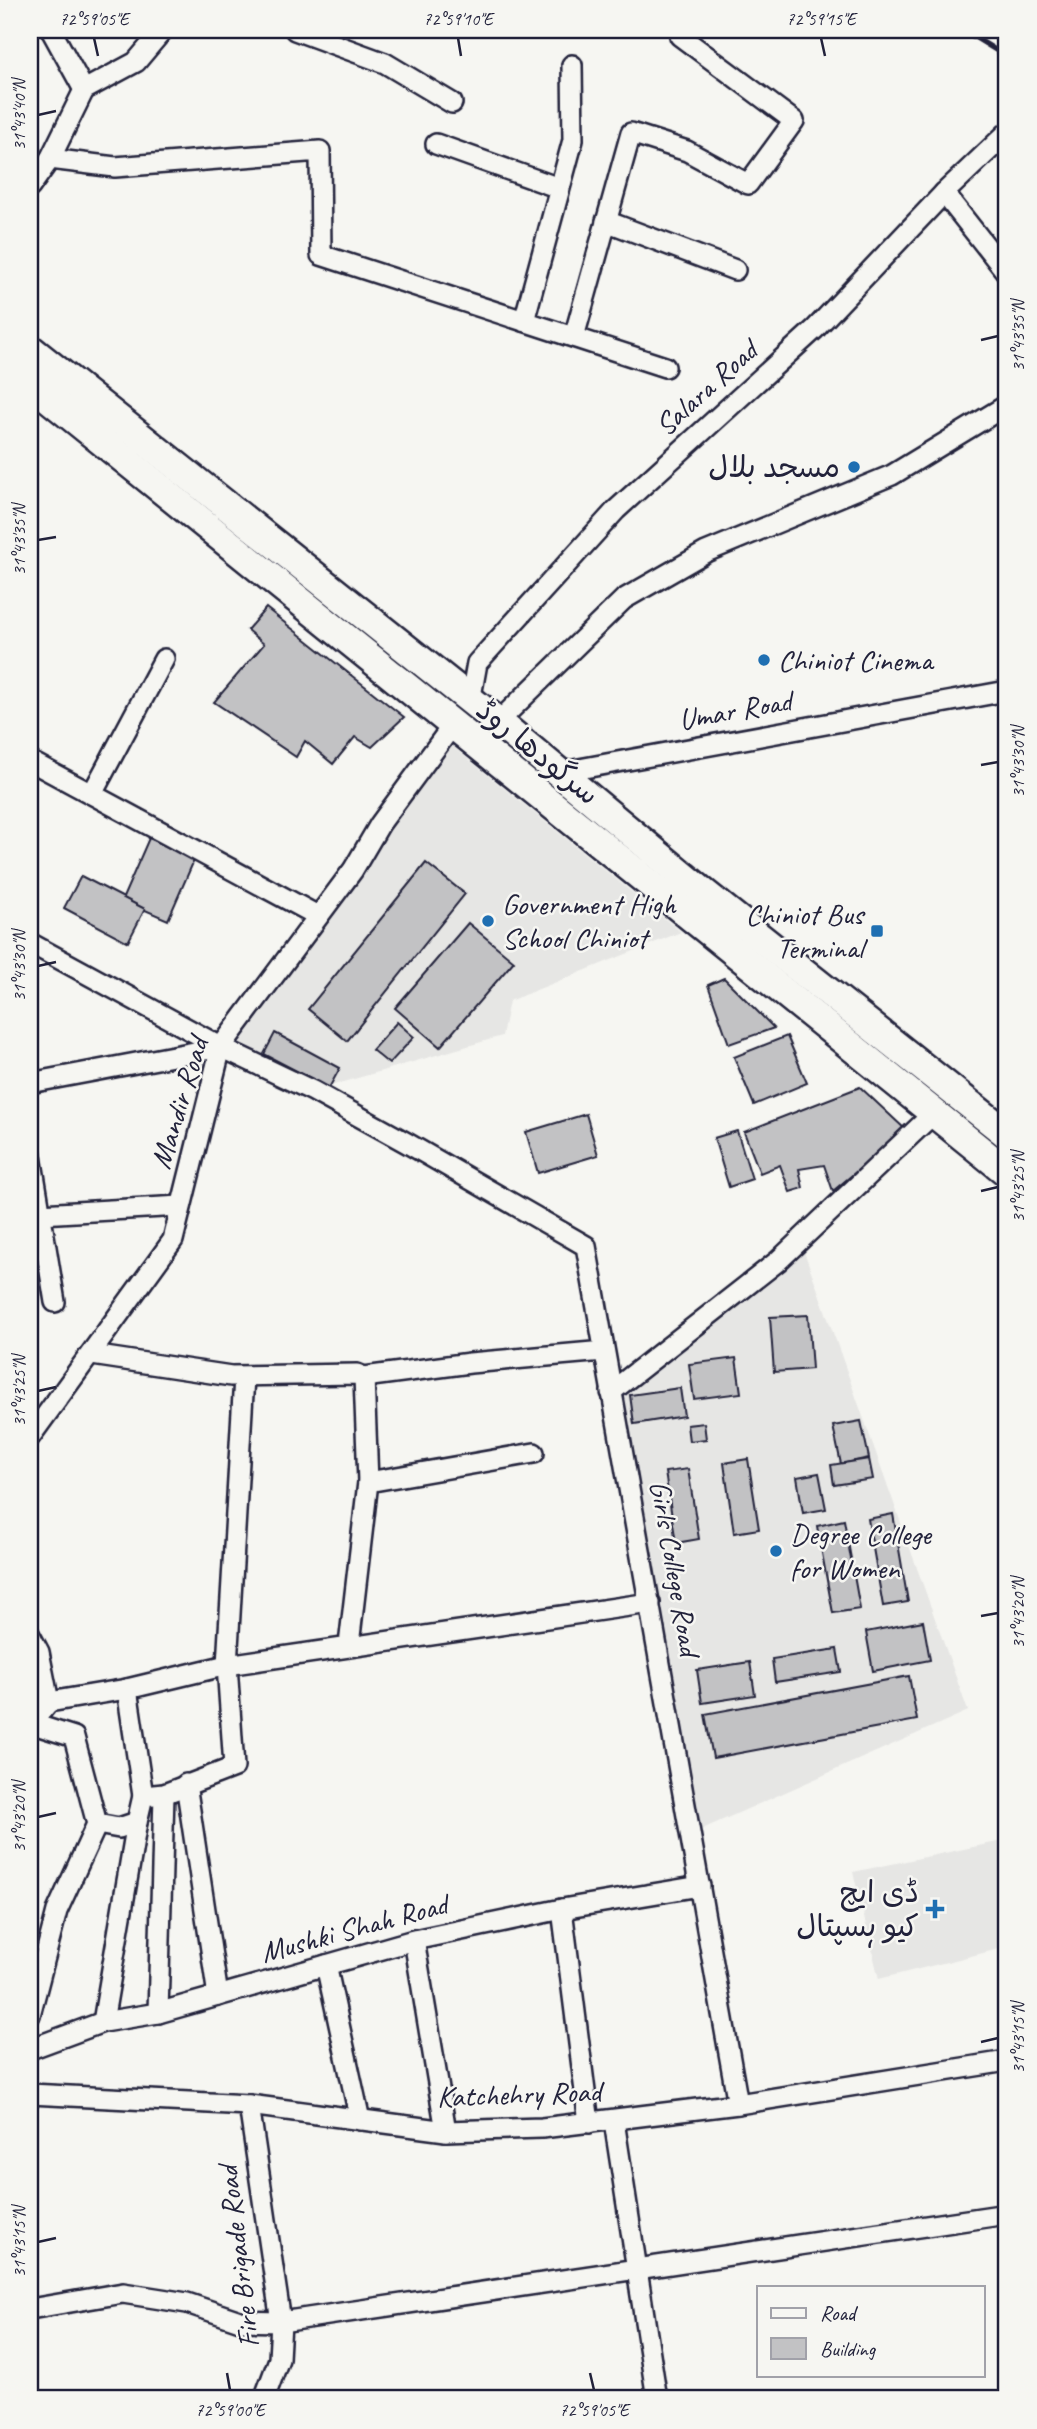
<svg xmlns="http://www.w3.org/2000/svg" width="1037" height="2429" font-family="Caveat,'Playpen Sans Arabic',sans-serif">
	<rect width="100%" height="100%" fill="#f6f6f2"/>
	<filter id="ink" filterUnits="userSpaceOnUse"><feTurbulence type="fractalNoise" baseFrequency=".0143" numOctaves="2"/><feDisplacementMap in="SourceGraphic" scale="14" xChannelSelector="R" yChannelSelector="G"/><feConvolveMatrix kernelMatrix="1 2 1 2 8 2 1 2 1" color-interpolation-filters="sRGB"/></filter>
	<g filter="url(#ink)">
		<g fill="#e6e6e4">
			<polygon points="437,734 681,932 509,1001 502,1036 313,1091 221,1047"/>
			<polygon points="800,1240 968,1711 691,1834 611,1392"/>
			<polygon points="1007,1840 1007,1947 879,1979 853,1872"/>
		</g>
		<g fill="#c2c2c4" stroke="#22223b" stroke-width="2">
			<polygon points="266,608 404,717 372,747 355,737 333,764 305,741 296,757 214,702 264,644 247,630"/>
			<polygon points="149,838 195,858 168,920 122,900"/>
			<polygon points="426,863 465,894 347,1041 308,1009"/>
			<polygon points="81,876 145,909 128,942 64,908"/>
			<polygon points="468,923 514,961 440,1047 395,1008"/>
			<polygon points="724,978 774,1028 729,1044 708,985"/>
			<polygon points="397,1022 414,1037 389,1064 372,1050"/>
			<polygon points="275,1033 340,1068 329,1088 264,1054"/>
			<polygon points="787,1036 807,1083 754,1105 734,1057"/>
			<polygon points="860,1087 906,1130 833,1191 824,1165 799,1169 803,1188 790,1192 780,1165 760,1173 744,1132"/>
			<polygon points="586,1114 598,1155 538,1173 526,1132"/>
			<polygon points="737,1131 752,1179 729,1187 714,1138"/>
			<polygon points="808,1315 812,1369 774,1372 770,1317"/>
			<polygon points="736,1358 741,1393 694,1399 689,1364"/>
			<polygon points="680,1388 684,1416 634,1424 630,1395"/>
			<polygon points="861,1421 869,1458 841,1464 833,1426"/>
			<polygon points="704,1423 706,1439 689,1441 687,1425"/>
			<polygon points="748,1459 759,1529 734,1533 724,1463"/>
			<polygon points="869,1459 873,1479 834,1485 831,1465"/>
			<polygon points="688,1469 699,1539 676,1543 665,1472"/>
			<polygon points="819,1473 826,1509 803,1513 797,1477"/>
			<polygon points="893,1514 908,1602 883,1606 868,1519"/>
			<polygon points="844,1520 860,1609 833,1613 817,1526"/>
			<polygon points="923,1621 930,1660 873,1671 866,1632"/>
			<polygon points="837,1649 841,1672 775,1682 772,1659"/>
			<polygon points="750,1662 755,1695 702,1703 697,1670"/>
			<polygon points="909,1676 917,1720 713,1758 705,1714"/>
		</g>
		<g fill="none" stroke-linecap="round" stroke-linejoin="round">
			<defs>
				<g id="minor">
					<polyline points="51,30 84,90"/>
					<polyline points="295,30 385,63 452,103"/>
					<polyline points="436,144 559,188"/>
					<polyline points="50,159 84,90 136,62 163,30"/>
					<polyline points="30,187 50,159 115,167 320,151 321,255 665,367"/>
					<polyline points="944,193 1007,273"/>
					<polyline points="606,221 735,270"/>
					<polyline points="524,321 573,140 572,65"/>
					<polyline points="574,337 631,133 687,151 748,184 794,121 680,36"/>
					<polyline points="470,702 477,663 616,510 815,329 944,193 1007,133"/>
					<polyline points="498,722 624,599 706,552 892,475 1007,405"/>
					<polyline points="30,761 318,916"/>
					<polyline points="557,773 1007,691"/>
					<polyline points="92,794 164,659"/>
					<polyline points="30,943 221,1047 313,1091 407,1143 586,1246 738,2104"/>
					<polyline points="30,1083 221,1047"/>
					<polyline points="30,1150 55,1302"/>
					<polyline points="40,1214 181,1206"/>
					<polyline points="92,1355 231,1376 357,1374 364,1377 470,1363 604,1351"/>
					<polyline points="611,1392 778,1261 934,1113"/>
					<polyline points="30,1437 173,1240 221,1047 353,870 380,824 452,726"/>
					<polyline points="368,1482 534,1453"/>
					<polyline points="30,1635 39,1652 49,1702"/>
					<polyline points="349,1645 368,1482 364,1377"/>
					<polyline points="127,1689 143,1796"/>
					<polyline points="30,1723 74,1737 97,1824 57,1911 30,2015"/>
					<polyline points="31,1723 49,1702 127,1689 227,1665 650,1603"/>
					<polyline points="186,1784 218,1996"/>
					<polyline points="97,1824 119,1828 137,1822 143,1796 164,1794 234,1767 227,1665 244,1377"/>
					<polyline points="562,1909 589,2123"/>
					<polyline points="414,1940 446,2131"/>
					<polyline points="326,1965 360,2120"/>
					<polyline points="158,2013 164,1794"/>
					<polyline points="103,2022 137,1822"/>
					<polyline points="30,2049 103,2022 158,2013 414,1940 562,1909 700,1886"/>
					<polyline points="30,2094 249,2105 446,2131 542,2128 738,2104 1007,2061"/>
					<polyline points="249,2105 281,2322 279,2359 264,2399"/>
					<polyline points="614,2121 657,2399"/>
					<polyline points="30,2309 123,2293 187,2303 240,2321 281,2322 1007,2214"/>
				</g>
				<g id="highway">
					<polyline points="30,349 498,722 704,893 1007,1134"/>
					<polyline points="30,383 1007,1172"/>
				</g>
			</defs>
			<use href="#minor" stroke="#22223b" stroke-width="24"/>
			<use href="#highway" stroke="#22223b" stroke-width="33"/>
			<use href="#minor" stroke="#f6f6f2" stroke-width="19"/>
			<use href="#highway" stroke="#f6f6f2" stroke-width="28"/>
			<polyline stroke="#22223b" stroke-width="5" points="963,30 1007,57"/>
		</g>
	</g>
	<path fill="none" stroke="#22223b" stroke-width="2.5" d="M 94,38 L 98,56M 458,38 L 461,56M 821,38 L 825,56M 38,115 L 56,111M 981,340 L 998,336M 38,540 L 56,537M 981,765 L 998,762M 38,966 L 56,962M 981,1191 L 998,1187M 38,1391 L 56,1387M 981,1616 L 998,1613M 38,1817 L 56,1813M 981,2042 L 998,2038M 38,2242 L 56,2238M 227,2373 L 230,2390M 590,2373 L 594,2390"/>
	<g fill="#1f6fb2" stroke="#f6f6f2" stroke-width="2.5">
		<circle cx="854" cy="467" r="7"/>
		<circle cx="764" cy="660" r="7"/>
		<circle cx="488" cy="921" r="7"/>
		<rect x="870" y="924" width="14" height="14" rx="3.5"/>
		<circle cx="776" cy="1551" r="7"/>
		<path d="M931.5 1898.5h7v7h7v7h-7v7h-7v-7h-7v-7h7z"/>
	</g>
	<g text-anchor="middle" stroke-width="5" stroke-linejoin="round" paint-order="stroke">
		<g font-size="30" fill="#22223b" stroke="#f6f6f2">
			<text transform="translate(706 388) rotate(-42)" y="10">Salara Road</text>
			<text transform="translate(735 710) rotate(-10)" y="10">Umar Road</text>
			<text transform="translate(538 752) rotate(39)" y="10">سرگودھا روڈ</text>
			<text transform="translate(179 1103) rotate(-73)" y="10">Mandir Road</text>
			<text transform="translate(675 1568) rotate(80)" y="10">Girls College Road</text>
			<text transform="translate(354 1928) rotate(-15)" y="10">Mushki Shah Road</text>
			<text transform="translate(519 2094) rotate(-2)" y="10">Katchehry Road</text>
			<text transform="translate(238 2257) rotate(-97)" y="10">Fire Brigade Road</text>
		</g>
		<g font-size="30" fill="#22223b" stroke="#f6f6f2" text-anchor="end">
			<text x="840" y="477">مسجد بلال</text>
			<text x="778" y="670" text-anchor="start">Chiniot Cinema</text>
			<text x="502" y="914" text-anchor="start">Government High<tspan x="502" dy="34">School Chiniot</tspan></text>
			<text x="863" y="924">Chiniot Bus<tspan x="863" dy="34">Terminal</tspan></text>
			<text x="790" y="1544" text-anchor="start">Degree College<tspan x="790" dy="34">for Women</tspan></text>
			<text x="919" y="1902">ڈی ایچ<tspan x="919" dy="34">کیو ہسپتال</tspan></text>
		</g>
	</g>
	<rect width="1037" height="2429" fill="none" stroke="#f6f6f2" stroke-width="77"/>
	<rect x="757" y="2286" width="228" height="91" fill="#f6f6f2" stroke="#a1a1a9" stroke-width="2"/>
	<rect x="771" y="2308" width="35" height="10" fill="#f6f6f2" stroke="#a1a1a9" stroke-width="2"/>
	<text x="820" y="2320" font-size="21" fill="#22223b">Road</text>
	<rect x="771" y="2338" width="35" height="21" fill="#c2c2c4" stroke="#a1a1a9" stroke-width="2"/>
	<text x="820" y="2356" font-size="21" fill="#22223b">Building</text>
	<rect x="38" y="38" width="960" height="2352" fill="none" stroke="#22223b" stroke-width="2.5"/>
	<g font-size="18" text-anchor="middle" fill="#22223b">
		<text x="94" y="25">72°59'05"E</text>
		<text x="458" y="25">72°59'10"E</text>
		<text x="821" y="25">72°59'15"E</text>
		<text transform="translate(19 115) rotate(-90)" y="6">31°43'40"N</text>
		<text transform="translate(1018 336) rotate(-90)" y="6">31°43'35"N</text>
		<text transform="translate(19 540) rotate(-90)" y="6">31°43'35"N</text>
		<text transform="translate(1018 762) rotate(-90)" y="6">31°43'30"N</text>
		<text transform="translate(19 966) rotate(-90)" y="6">31°43'30"N</text>
		<text transform="translate(1018 1187) rotate(-90)" y="6">31°43'25"N</text>
		<text transform="translate(19 1391) rotate(-90)" y="6">31°43'25"N</text>
		<text transform="translate(1018 1613) rotate(-90)" y="6">31°43'20"N</text>
		<text transform="translate(19 1817) rotate(-90)" y="6">31°43'20"N</text>
		<text transform="translate(1018 2038) rotate(-90)" y="6">31°43'15"N</text>
		<text transform="translate(19 2242) rotate(-90)" y="6">31°43'15"N</text>
		<text x="230" y="2416">72°59'00"E</text>
		<text x="594" y="2416">72°59'05"E</text>
	</g>
</svg>
